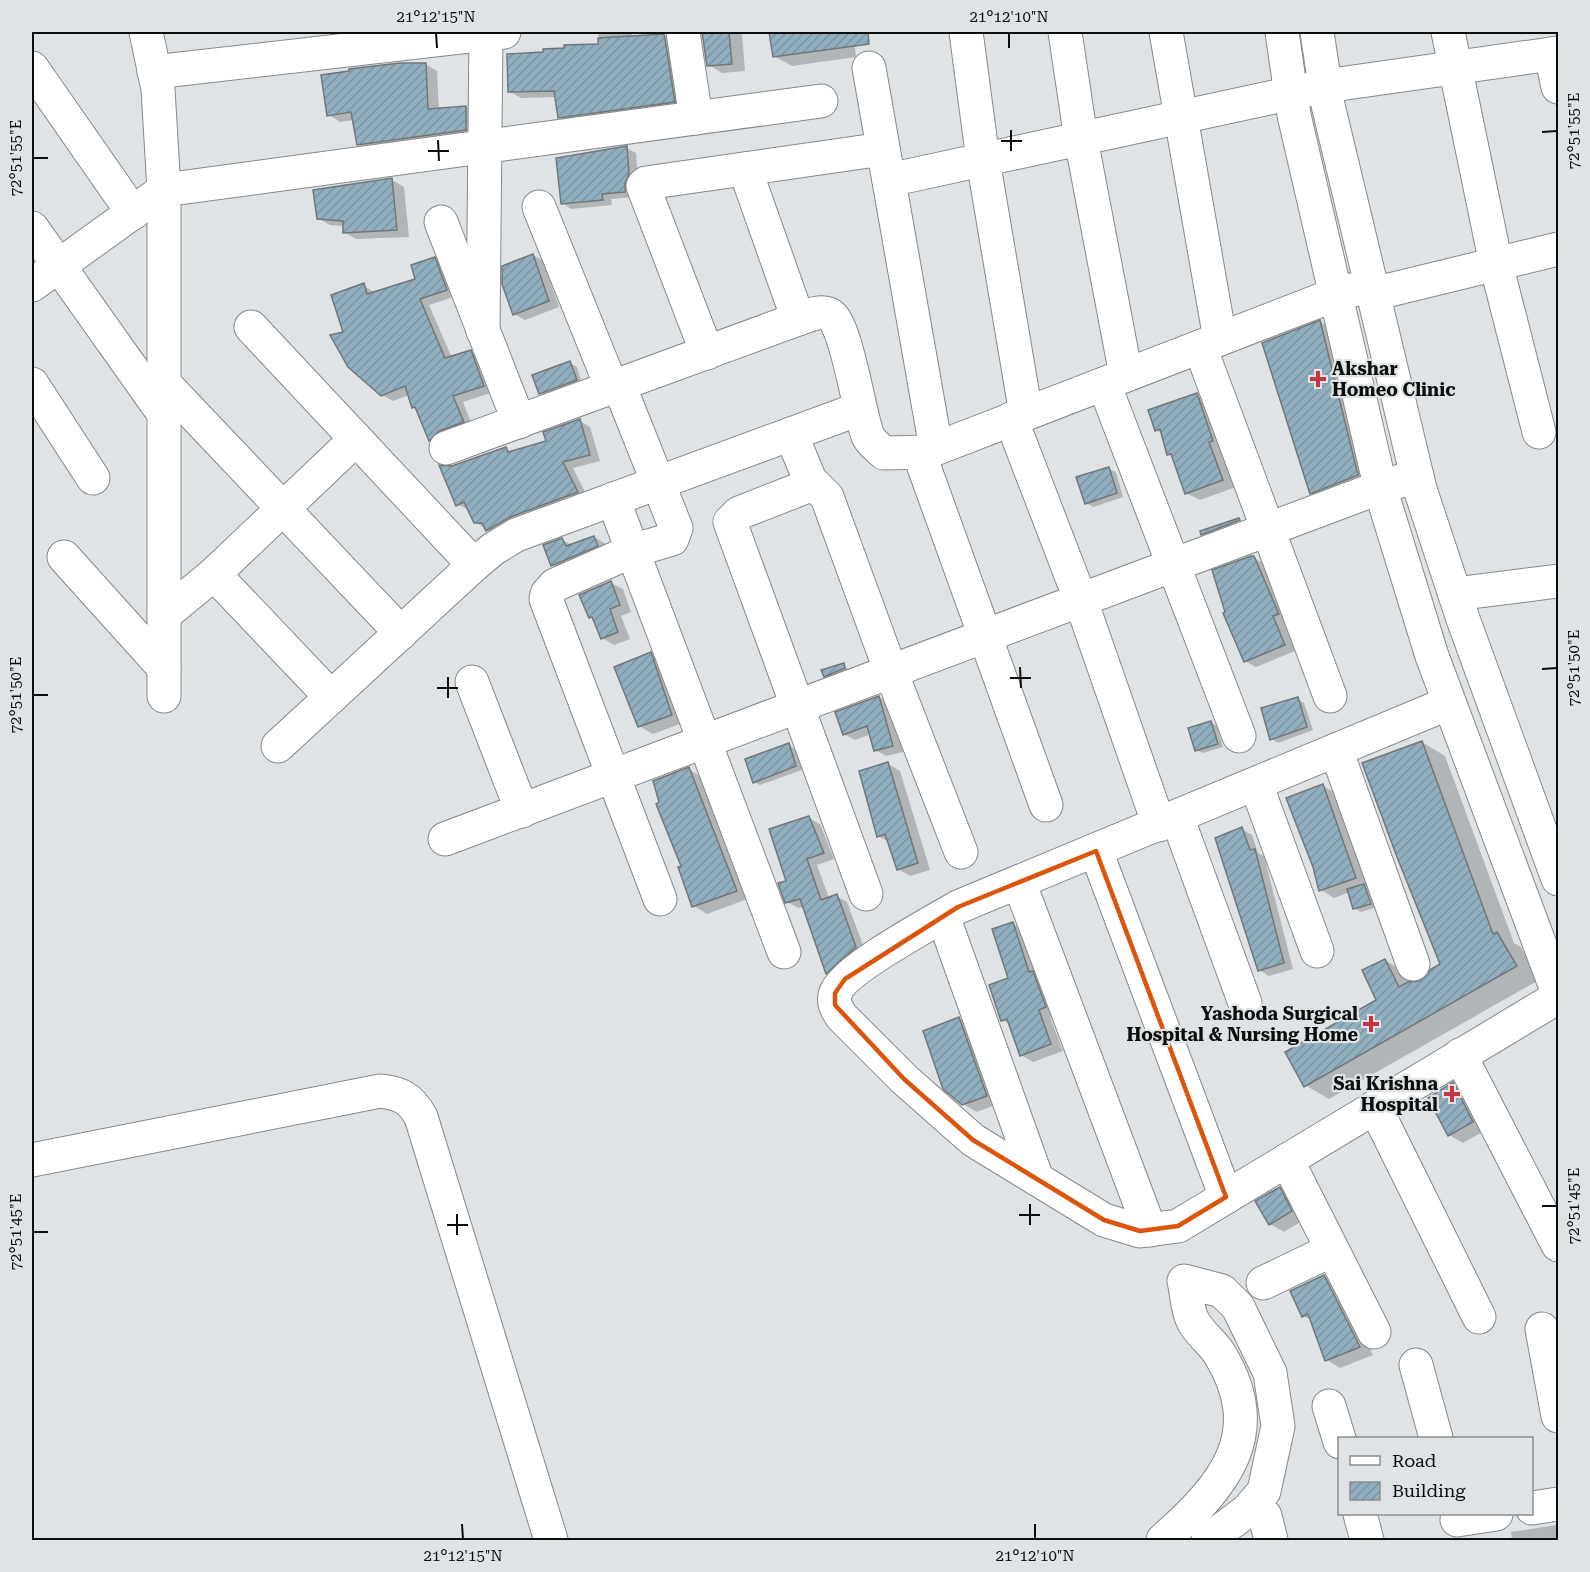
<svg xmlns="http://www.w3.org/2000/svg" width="1590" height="1572" font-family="'Roboto Serif',serif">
	<defs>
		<pattern id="building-hatch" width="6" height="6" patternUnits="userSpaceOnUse" patternTransform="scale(1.5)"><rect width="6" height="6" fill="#91afbf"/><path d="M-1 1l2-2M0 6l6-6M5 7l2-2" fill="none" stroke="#7c95a3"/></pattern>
	</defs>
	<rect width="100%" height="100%" fill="#dfe3e5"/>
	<g fill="#0003">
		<polygon points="598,32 632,32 632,37 664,35 676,42 686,108 571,124 559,117 556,97 521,98 509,91 544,54 600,45"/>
		<polygon points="703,32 736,32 742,35 745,71 722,73 709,65"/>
		<polygon points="771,32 853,32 856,57 792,66 774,56"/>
		<polygon points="425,64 437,71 439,110 466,107 478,114 477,136 369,151 358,144 354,120 340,122 329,115"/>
		<polygon points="626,148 636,153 638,180 634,197 611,199 612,205 571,209 562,203"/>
		<polygon points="392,180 404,187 409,237 356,239 344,232 344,226 330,225 318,218"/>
		<polygon points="533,255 543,261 559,307 525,320 514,314"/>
		<polygon points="434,259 445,265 457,296 429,305 452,358 471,351 481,358 494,392 463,402 473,428 441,446 430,440 409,395 393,401 382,395 345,333 363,285 375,293 417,280"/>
		<polygon points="1320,322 1348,338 1386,491 1339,509 1311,493"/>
		<polygon points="570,363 577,367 582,384 547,397 540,393"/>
		<polygon points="1197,395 1211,403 1236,487 1200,500 1186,493 1163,434 1156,430"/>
		<polygon points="580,421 590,427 600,461 573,468 588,498 497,536 475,522 469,510 457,504 452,467 506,449 512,453 548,442"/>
		<polygon points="1109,469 1116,472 1123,497 1093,507 1086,503"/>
		<polygon points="1240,522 1244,524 1209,537 1202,532"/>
		<polygon points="594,537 606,544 609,552 564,572 553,565 562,540 572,545"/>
		<polygon points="1254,558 1265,564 1289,621 1284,623 1295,651 1256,667 1245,661"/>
		<polygon points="611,583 623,589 631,612 621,616 630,639 614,645 602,638 595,620 590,617"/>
		<polygon points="651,654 664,662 685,722 653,734 639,726"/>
		<polygon points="843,665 851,672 831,679 825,676"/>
		<polygon points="879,697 890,704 903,752 886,756 875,750 871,734 855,740 844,734"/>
		<polygon points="1298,699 1304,703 1313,730 1278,743 1272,739"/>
		<polygon points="1211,722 1217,726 1223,747 1203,753 1196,750"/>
		<polygon points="1422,742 1445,756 1514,943 1521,947 1539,980 1329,1099 1305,1085 1378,1001 1385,960 1408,974 1413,983 1421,983 1442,965"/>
		<polygon points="788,745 795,749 802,770 760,785 754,782"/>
		<polygon points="888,764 900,771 930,870 910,876 898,869 889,842 878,836"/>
		<polygon points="688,769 702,777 750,898 707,914 694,906 683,866"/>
		<polygon points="1323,786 1336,793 1369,886 1366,887 1371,890 1377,907 1361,912 1354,908 1350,892 1334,898 1321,890"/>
		<polygon points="809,818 820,824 834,859 817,865 829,898 836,896 847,902 866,953 838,979 827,972 804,907 798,908 787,902 788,882"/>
		<polygon points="1242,829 1252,835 1258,853 1264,856 1293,969 1269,976 1259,970"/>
		<polygon points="1013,924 1026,931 1058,1014 1050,1017 1063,1051 1033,1062 1021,1055 1010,1024 1002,1020 1010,979"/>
		<polygon points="959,1019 973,1027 1000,1103 977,1112 963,1104"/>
		<polygon points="1453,1084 1467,1092 1486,1130 1463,1143 1449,1135"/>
		<polygon points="1280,1188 1293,1196 1305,1219 1284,1232 1270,1224"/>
		<polygon points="1324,1276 1338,1284 1373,1355 1340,1368 1327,1360 1313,1321 1303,1316"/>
		<polygon points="1557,1525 1558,1540 1512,1540 1511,1532"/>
	</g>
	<g fill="url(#building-hatch)" stroke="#737779" stroke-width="1.5">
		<polygon points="702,32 729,32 732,64 707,66"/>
		<polygon points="769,32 868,32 869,44 773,57"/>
		<polygon points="664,34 675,102 558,118 554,91 508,92 507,54 543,52 543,49 564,48 564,45 598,44 598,38"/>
		<polygon points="400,63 426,63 428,109 466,106 466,130 357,145 351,112 327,116 321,75 349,71 349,69"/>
		<polygon points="627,146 629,174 625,183 625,192 602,194 603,200 561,204 556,158"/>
		<polygon points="392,178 397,230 343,233 343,221 317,219 313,190"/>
		<polygon points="533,254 549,301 513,315 502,284 502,266"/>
		<polygon points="435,257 447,290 420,299 445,358 471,350 484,386 453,396 464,422 439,431 429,441 415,407 412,408 405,386 381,396 348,367 330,335 343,332 331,295 364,283 367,294 415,279 411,265"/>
		<polygon points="1320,320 1358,475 1310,494 1262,343"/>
		<polygon points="570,361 577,380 539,394 532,375"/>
		<polygon points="1197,393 1213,441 1209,442 1223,480 1185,494 1171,454 1167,455 1160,429 1155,431 1148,410"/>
		<polygon points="580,419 590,455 563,462 578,492 510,517 486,531 482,523 474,523 464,502 456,506 439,465 452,466 506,447 508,452 546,441 543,432"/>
		<polygon points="1109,467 1117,493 1085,504 1076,477"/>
		<polygon points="1239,518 1240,520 1201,535 1200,531"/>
		<polygon points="594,536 598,546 551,566 543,545 562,538 566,546"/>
		<polygon points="1251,556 1254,556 1279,614 1273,616 1285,645 1244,662 1223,613 1225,612 1212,570"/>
		<polygon points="611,581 620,605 610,609 618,632 601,639 592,617 589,618 579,595"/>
		<polygon points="651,652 672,715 638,727 614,667"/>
		<polygon points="844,663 845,668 824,677 821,670"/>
		<polygon points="879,696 893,746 874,751 867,726 843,735 835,712"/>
		<polygon points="1298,697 1307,727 1270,740 1261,708"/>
		<polygon points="1211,721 1218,744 1195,751 1188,728"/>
		<polygon points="1422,741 1493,934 1497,932 1517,966 1304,1087 1285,1052 1376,1000 1362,970 1385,959 1399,987 1408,982 1420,981 1431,969 1440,964 1397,857 1362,763"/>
		<polygon points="789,743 796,766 753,783 745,759"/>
		<polygon points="888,762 918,863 897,870 885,834 877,837 859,771"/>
		<polygon points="689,767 737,891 692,907 678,867 681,866 656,804 659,802 653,781"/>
		<polygon points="1323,784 1356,878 1319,891 1313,867 1286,798"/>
		<polygon points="809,816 824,853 807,859 821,900 837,894 856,947 826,974 800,899 785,903 778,883 786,881 769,829"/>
		<polygon points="1242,827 1250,850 1255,849 1284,963 1258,971 1215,838"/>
		<polygon points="1364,884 1371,904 1353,909 1347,889"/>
		<polygon points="1013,922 1029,972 1033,971 1046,1007 1039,1010 1051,1044 1020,1056 1007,1019 1001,1021 989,985 1008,978 992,929"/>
		<polygon points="959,1017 987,1096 962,1105 943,1089 923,1031"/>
		<polygon points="1453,1082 1473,1122 1448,1136 1428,1098"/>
		<polygon points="1280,1187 1292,1211 1269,1225 1255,1201"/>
		<polygon points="1324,1275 1360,1347 1325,1361 1308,1314 1302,1317 1290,1291"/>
	</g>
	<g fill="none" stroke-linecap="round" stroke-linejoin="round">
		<defs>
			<g id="minor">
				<polyline points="146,32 158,89 164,190 164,696"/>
				<polyline points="683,32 696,118"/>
				<polyline points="966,32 983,160 1026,414"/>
				<polyline points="1065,32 1081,139 1126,375"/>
				<polyline points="1166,32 1220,339"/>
				<polyline points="1282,32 1294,115 1382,494 1432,656 1558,993"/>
				<polyline points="1317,32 1328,105 1420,489 1463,619 1558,879"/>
				<polyline points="1448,32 1496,264 1539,432"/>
				<polyline points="1551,54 1558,87"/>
				<polyline points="32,68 133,213"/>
				<polyline points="869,68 936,448"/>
				<polyline points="154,72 504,32"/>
				<polyline points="745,169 798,319"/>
				<polyline points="889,180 1325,86 1558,53"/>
				<polyline points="539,207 612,388"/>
				<polyline points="441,222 519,422"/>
				<polyline points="32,228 164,414"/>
				<polyline points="32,285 164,190 821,101"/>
				<polyline points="1373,294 1558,249"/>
				<polyline points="251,327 474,565"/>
				<polyline points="483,331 486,32"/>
				<polyline points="1200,347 1330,696"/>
				<polyline points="707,353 643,186 646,183 883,149"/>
				<polyline points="164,383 401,633"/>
				<polyline points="32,384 93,478"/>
				<polyline points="1104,384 1239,736"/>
				<polyline points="619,385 676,528 672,539 632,551 555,585 547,594 546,599 660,899"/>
				<polyline points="1011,419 1081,601 1159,825"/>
				<polyline points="791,434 810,480 827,497 891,672 961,852"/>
				<path d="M 446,448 L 798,319 C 807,316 820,310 829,314 C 846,321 859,414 868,436 C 871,443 879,448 884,453 L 927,452 L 1334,295 L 1371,285"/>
				<polyline points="919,453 1046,805"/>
				<polyline points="813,484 739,513 730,522 866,894"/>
				<polyline points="613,499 784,952"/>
				<polyline points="64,557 164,668"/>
				<polyline points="214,574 331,697"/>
				<polyline points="1455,594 1558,581"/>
				<polyline points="164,615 214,574 356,439"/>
				<polyline points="472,682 522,811"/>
				<path d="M 1449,703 L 958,907 C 935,921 840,971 835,995 C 833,1004 837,1009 842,1017 L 904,1079 L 973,1140 L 1104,1220 L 1140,1231 L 1178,1226 L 1558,997"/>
				<polyline points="278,746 474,565 493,549 516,535 859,409"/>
				<polyline points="1336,750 1413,964"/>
				<polyline points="1256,784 1317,951"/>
				<polyline points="1177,817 1245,1003"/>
				<polyline points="445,839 1381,487 1417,476"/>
				<polyline points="1096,851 1226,1197"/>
				<polyline points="1019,882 1150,1230"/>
				<polyline points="943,916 1037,1179"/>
				<polyline points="1460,1055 1558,1245"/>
				<polyline points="1375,1107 1479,1317"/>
				<path d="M 32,1160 L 380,1091 C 401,1093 411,1099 421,1117 L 551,1540"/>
				<polyline points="1287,1160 1374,1332"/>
				<polyline points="1263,1283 1332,1250"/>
				<polyline points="1542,1329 1558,1416"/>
				<polyline points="1416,1365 1436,1438"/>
				<polyline points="1329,1406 1340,1442"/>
				<polyline points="1532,1508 1558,1504"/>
				<polyline points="1360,1514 1367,1540"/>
				<polyline points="1265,1516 1271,1540"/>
				<polyline points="1457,1520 1496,1514"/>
				<path d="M 1163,1540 C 1224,1486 1269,1434 1219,1353 C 1212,1342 1199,1333 1193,1321 C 1187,1310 1187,1293 1184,1281 L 1222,1291 L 1238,1307 L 1270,1373 L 1278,1426 L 1264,1491 L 1248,1510 L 1208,1540"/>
			</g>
		</defs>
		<use href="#minor" stroke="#85898b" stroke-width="35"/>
		<use href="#minor" stroke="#fff" stroke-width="33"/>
	</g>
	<path fill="none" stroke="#dd550c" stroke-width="4.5" stroke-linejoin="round" d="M 1096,851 L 1226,1197 L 1178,1226 L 1140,1231 L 1104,1220 L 973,1140 L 904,1079 L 835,1005 L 835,993 L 845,979 L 958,907 Z"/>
	<path fill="none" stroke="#0c0e0e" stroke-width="2" d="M 436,33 L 437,48M 1009,33 L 1009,48M 1011,130 L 1011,151M 1542,132 L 1557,131M 438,140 L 439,161M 1001,141 L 1022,141M 428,151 L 449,151M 33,158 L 48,158M 1020,667 L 1021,688M 1542,669 L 1557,668M 448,677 L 448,698M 1010,678 L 1031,678M 437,688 L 458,688M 33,695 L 48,695M 1030,1204 L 1030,1225M 1542,1206 L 1557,1206M 457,1214 L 457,1235M 1019,1215 L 1040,1215M 447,1225 L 468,1225M 33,1232 L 48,1232M 462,1524 L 463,1539M 1035,1524 L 1035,1539"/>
	<g fill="#c63642" stroke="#dfe3e5" stroke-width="2">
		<path d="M1315 370h6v6h6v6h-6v6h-6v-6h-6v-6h6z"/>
		<path d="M1368 1015h6v6h6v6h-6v6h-6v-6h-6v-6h6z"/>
		<path d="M1449 1085h6v6h6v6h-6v6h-6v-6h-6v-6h6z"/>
	</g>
	<g text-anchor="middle" stroke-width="4.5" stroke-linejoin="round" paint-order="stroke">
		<g font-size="18" font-weight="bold" fill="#0c0e0e" stroke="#dfe3e5" text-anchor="end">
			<text x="1332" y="375" text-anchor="start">Akshar<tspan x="1332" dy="21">Homeo Clinic</tspan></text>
			<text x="1358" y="1020">Yashoda Surgical<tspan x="1358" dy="21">Hospital &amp; Nursing Home</tspan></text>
			<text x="1438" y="1090">Sai Krishna<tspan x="1438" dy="21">Hospital</tspan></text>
		</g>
	</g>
	<rect width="1590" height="1572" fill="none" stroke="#dfe3e5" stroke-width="66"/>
	<rect x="1338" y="1437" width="195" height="78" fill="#dfe3e5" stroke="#8b8e8f" stroke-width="1.5"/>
	<rect x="1350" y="1456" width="30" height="9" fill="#ffffff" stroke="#8b8e8f" stroke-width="1.5"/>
	<text x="1392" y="1467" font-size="18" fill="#0c0e0e">Road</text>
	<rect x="1350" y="1482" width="30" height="18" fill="url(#building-hatch)" stroke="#8b8e8f" stroke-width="1.5"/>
	<text x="1392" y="1497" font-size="18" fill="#0c0e0e">Building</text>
	<rect x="33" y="33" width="1524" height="1506" fill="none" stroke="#0c0e0e" stroke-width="2"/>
	<g font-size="15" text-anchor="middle" fill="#0c0e0e">
		<text x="436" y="22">21°12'15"N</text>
		<text x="1009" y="22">21°12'10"N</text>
		<text transform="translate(1574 131) rotate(-90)" y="5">72°51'55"E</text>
		<text transform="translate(16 158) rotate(-90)" y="5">72°51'55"E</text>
		<text transform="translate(1574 668) rotate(-90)" y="5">72°51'50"E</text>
		<text transform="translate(16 695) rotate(-90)" y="5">72°51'50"E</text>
		<text transform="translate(1574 1206) rotate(-90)" y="5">72°51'45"E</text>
		<text transform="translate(16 1232) rotate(-90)" y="5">72°51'45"E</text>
		<text x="463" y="1561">21°12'15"N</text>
		<text x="1035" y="1561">21°12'10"N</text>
	</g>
</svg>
